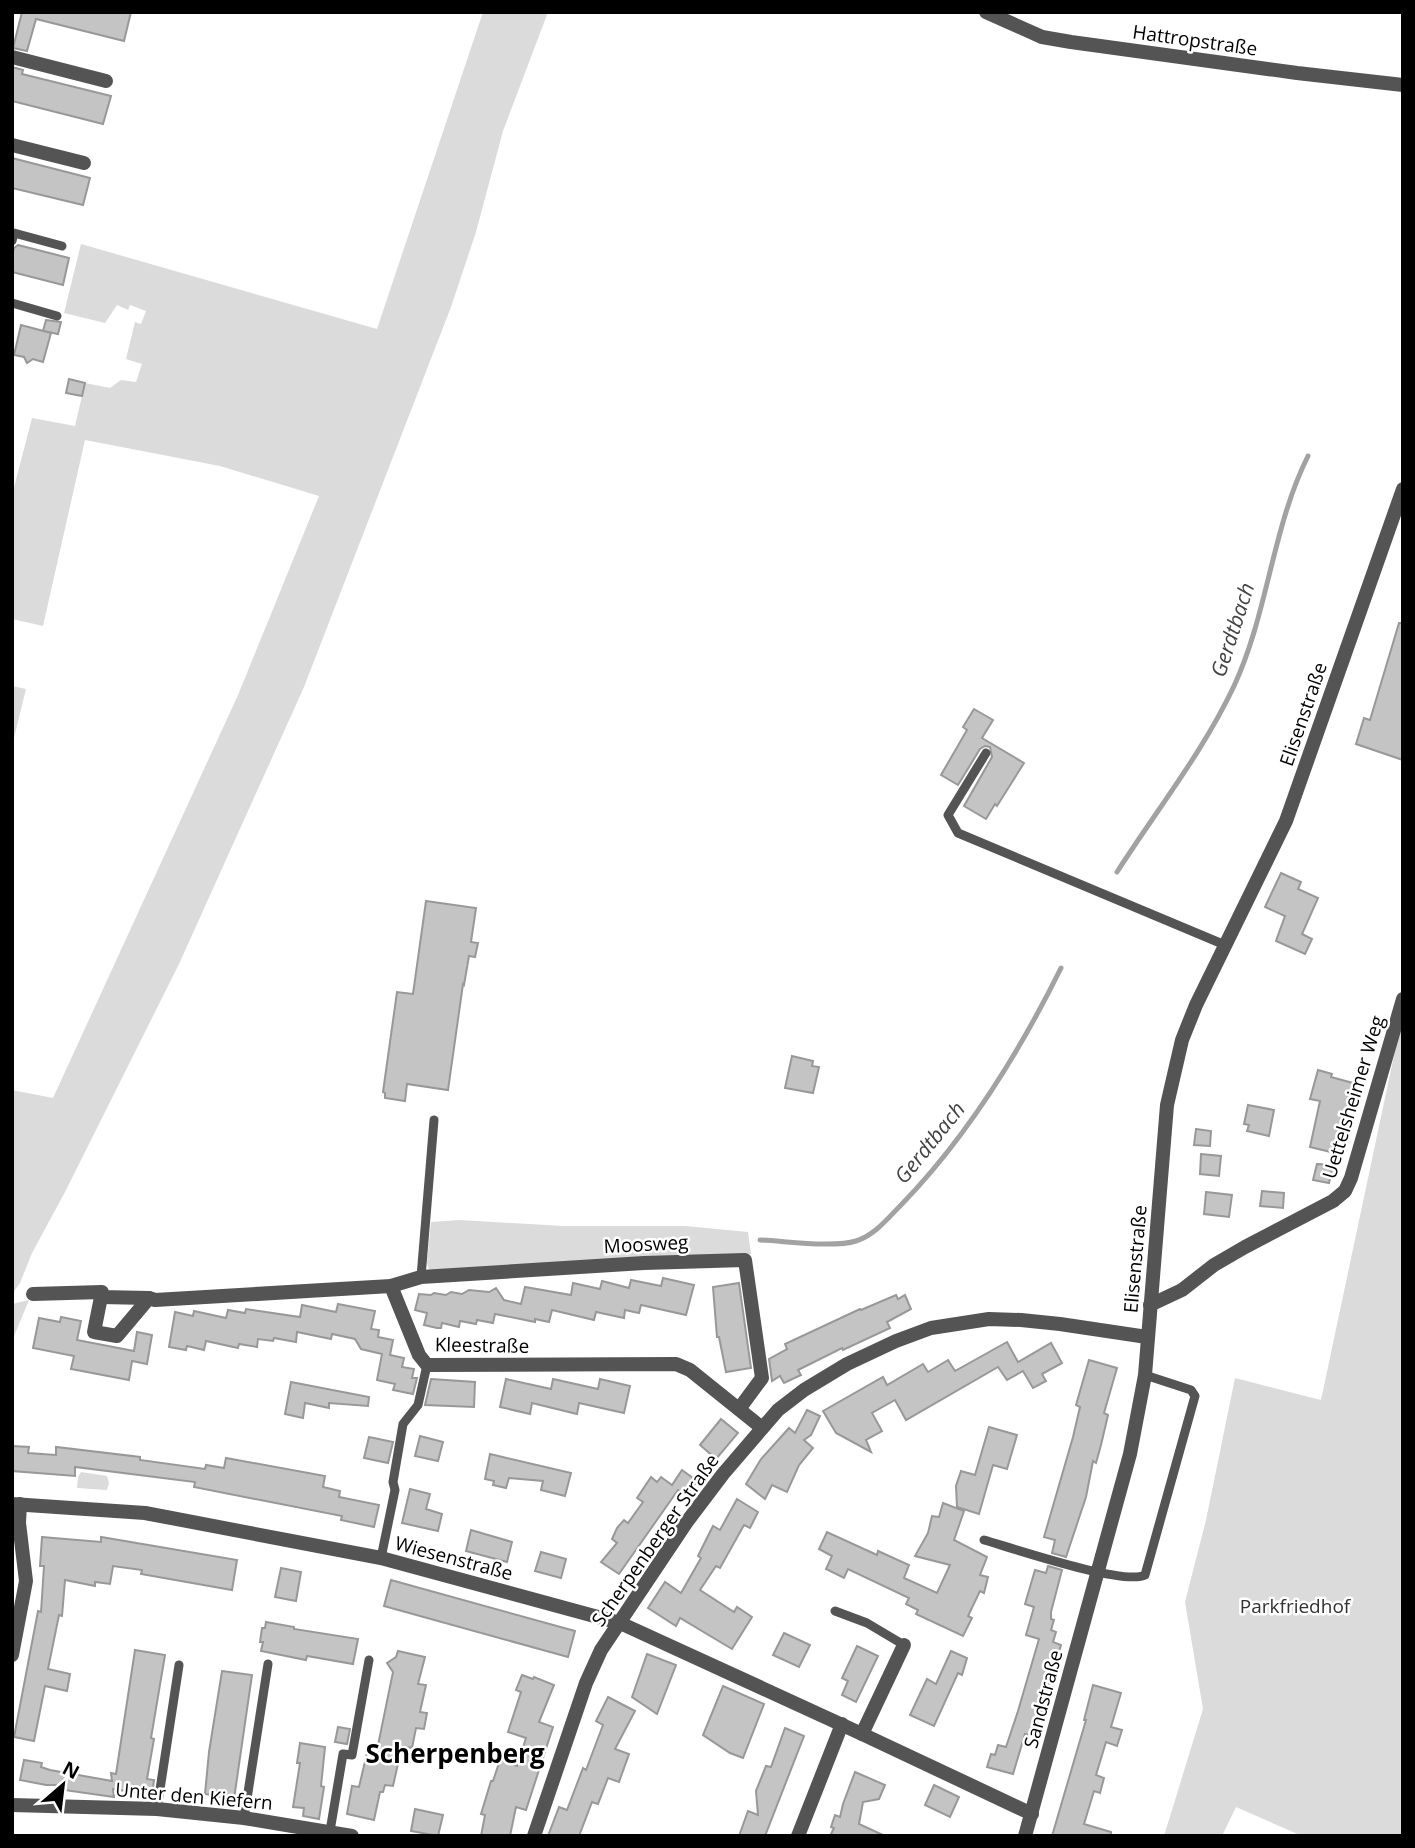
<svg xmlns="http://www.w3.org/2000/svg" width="1415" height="1848" font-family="'Open Sans',sans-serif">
	<rect width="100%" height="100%" fill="#fff"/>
	<g fill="#dbdbdb">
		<polygon points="483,12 548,12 503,131 476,232 451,307 304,687 179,964 65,1192 32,1253 20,1283 12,1294 12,1090 53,1098 238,695 319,496 220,466 85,440 43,626 12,619 12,495 32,418 75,426 85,383 110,388 121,380 136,382 142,364 126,359 135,322 141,324 146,311 130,305 128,310 117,305 105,323 64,313 81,244 377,329"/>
		<polygon points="12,686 26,689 12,746"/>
		<polygon points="1403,1013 1403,1836 1302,1836 1236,1807 1222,1836 1164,1836 1203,1709 1185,1602 1206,1520 1235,1378 1321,1400"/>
		<polygon points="459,1220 563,1226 685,1226 748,1232 751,1254 429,1270 427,1263 431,1222"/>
		<polygon points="29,1300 12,1341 12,1304"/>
		<polygon points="81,1472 107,1476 109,1483 107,1490 77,1488 78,1477"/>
	</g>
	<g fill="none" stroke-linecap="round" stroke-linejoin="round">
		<g stroke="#a2a2a2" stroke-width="5">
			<path d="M 1117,872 C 1156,811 1203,752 1234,686 C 1268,613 1272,528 1308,456"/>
			<path d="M 760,1240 C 786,1241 833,1248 856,1241 C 875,1235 888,1218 901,1205 C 967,1137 1019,1053 1061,968"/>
		</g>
	</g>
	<g fill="#c4c4c4" stroke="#989898" stroke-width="2">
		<polygon points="22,12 131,12 124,41 36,19 27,51 13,48"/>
		<polygon points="12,67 23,70 22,74 111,96 103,124 12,101"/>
		<polygon points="12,158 90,178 83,205 12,188"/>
		<polygon points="18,245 69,258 63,285 12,272 12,255 14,248"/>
		<polygon points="46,320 61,322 58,334 43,331"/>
		<polygon points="21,325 51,333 43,362 33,359 27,363 24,357 14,355"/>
		<polygon points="69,379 85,383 82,396 66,393"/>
		<polygon points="1399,623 1403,623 1403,760 1356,744 1364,718 1370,720"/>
		<polygon points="974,709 993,720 982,738 1024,763 997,806 995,804 986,819 964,806 992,757 990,747 985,746 980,749 958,785 941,775 967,730 963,727"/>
		<polygon points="1281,873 1301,882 1298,889 1318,898 1302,934 1312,939 1305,954 1276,941 1285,916 1265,907"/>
		<polygon points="426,901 476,908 471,942 478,943 475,957 469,956 464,985 463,984 448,1090 407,1084 405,1101 385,1098 385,1093 383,1092 397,992 413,994"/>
		<polygon points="792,1056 813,1061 812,1066 819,1067 813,1093 785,1088"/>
		<polygon points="1318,1070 1332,1074 1331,1077 1353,1083 1343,1121 1346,1122 1339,1154 1310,1147 1320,1101 1310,1099"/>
		<polygon points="1248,1105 1274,1110 1269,1136 1247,1131 1249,1125 1244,1124"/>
		<polygon points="1196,1129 1211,1131 1210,1146 1194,1145"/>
		<polygon points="1201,1154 1221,1156 1219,1176 1200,1174"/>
		<polygon points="1317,1164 1333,1165 1329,1183 1313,1180"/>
		<polygon points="1262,1191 1284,1193 1283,1208 1260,1206"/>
		<polygon points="1206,1192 1232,1195 1229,1217 1204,1214"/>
		<polygon points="663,1278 694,1285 686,1315 641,1305 639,1313 625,1310 624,1318 596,1312 594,1320 552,1310 549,1322 535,1319 535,1322 495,1314 493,1323 477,1320 476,1324 460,1321 459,1327 442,1323 441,1328 437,1328 424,1325 427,1313 415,1310 419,1294 431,1295 434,1293 446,1295 451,1292 462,1294 469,1290 489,1292 496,1288 504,1300 521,1304 525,1287 571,1295 573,1283 600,1289 602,1281 629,1288 631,1280 661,1286"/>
		<polygon points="739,1283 751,1368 726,1372 719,1337 717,1337 713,1287"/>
		<polygon points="896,1295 898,1299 905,1295 911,1309 887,1322 890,1328 843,1350 842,1348 798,1370 801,1375 784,1383 780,1376 772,1381 769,1359 787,1349 785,1344 860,1309 861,1310"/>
		<polygon points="338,1304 375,1311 371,1329 379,1330 378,1337 393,1340 390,1355 404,1358 402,1367 414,1369 412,1378 417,1378 413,1394 393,1390 395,1384 377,1380 382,1354 361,1349 355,1339 332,1334 331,1339 297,1332 296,1342 274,1338 273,1341 258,1339 257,1347 239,1344 238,1348 206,1341 204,1350 187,1346 186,1350 169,1347 175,1312 193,1316 194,1311 226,1318 228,1310 245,1313 246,1309 300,1317 302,1305 336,1312"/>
		<polygon points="61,1317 81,1321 77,1340 134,1351 137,1332 152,1335 147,1364 132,1361 129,1380 71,1369 74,1356 33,1348 39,1318 60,1322"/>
		<polygon points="1007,1342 1018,1362 1051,1343 1062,1363 1042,1374 1046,1381 1033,1388 1023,1371 1007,1380 998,1367 906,1420 895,1400 872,1413 882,1431 866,1440 871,1452 836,1433 823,1411 883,1377 887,1385 923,1364 928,1372 948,1360 955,1371"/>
		<polygon points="1089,1360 1117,1368 1104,1413 1108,1415 1101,1445 1096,1463 1093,1461 1086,1497 1066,1557 1052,1553 1055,1540 1044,1537 1073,1437 1080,1407 1076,1405"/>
		<polygon points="431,1379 475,1382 474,1407 425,1405"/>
		<polygon points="506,1379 551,1389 553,1379 598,1389 600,1379 630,1386 624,1413 579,1403 577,1414 532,1403 530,1414 500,1407"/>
		<polygon points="291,1382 369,1397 368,1406 329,1403 329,1408 305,1403 303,1418 285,1414"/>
		<polygon points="807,1410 820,1416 811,1435 804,1440 813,1448 799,1465 787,1492 772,1485 765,1499 746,1484 761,1459 789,1428 795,1433"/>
		<polygon points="721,1419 738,1433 716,1459 700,1445"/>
		<polygon points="989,1427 1017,1435 1007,1469 993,1465 979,1514 957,1507 956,1486 961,1471 975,1475"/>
		<polygon points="420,1436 443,1442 438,1461 415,1456"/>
		<polygon points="369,1437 393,1442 388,1463 364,1458"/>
		<polygon points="12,1446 29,1447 28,1453 56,1455 56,1447 140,1457 140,1460 205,1469 206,1465 224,1468 226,1458 325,1476 323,1487 340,1491 339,1497 379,1505 374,1527 341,1520 342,1516 194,1487 195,1482 75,1467 75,1476 12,1471"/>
		<polygon points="490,1454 571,1473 565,1496 541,1490 543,1481 509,1478 506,1488 493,1485 494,1481 485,1479"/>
		<polygon points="682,1470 697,1481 687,1496 678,1490 619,1574 601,1562 617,1543 612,1539 617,1528 624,1520 628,1523 643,1502 637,1498 651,1477 657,1482 661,1477 672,1485"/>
		<polygon points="410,1489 430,1494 426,1509 442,1514 438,1531 402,1523"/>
		<polygon points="737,1499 758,1512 750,1528 744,1525 720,1568 716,1566 700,1590 734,1612 737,1607 752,1617 732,1649 680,1618 676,1626 648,1608 665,1582 681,1593 701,1558 698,1556 713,1526 720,1530"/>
		<polygon points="943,1503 964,1511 954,1540 987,1557 980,1575 988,1577 984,1593 980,1591 968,1616 972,1618 963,1636 916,1614 918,1610 906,1604 909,1598 848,1569 844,1578 826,1569 832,1556 819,1549 827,1532 877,1555 878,1551 909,1565 904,1578 937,1593 950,1565 915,1556 928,1533 932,1516 939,1517"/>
		<polygon points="471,1530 512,1542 507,1562 466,1551"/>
		<polygon points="42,1537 101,1542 101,1537 237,1560 232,1590 141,1574 142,1570 113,1566 110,1584 95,1582 95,1586 65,1580 62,1616 59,1615 48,1669 70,1674 67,1691 45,1686 34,1741 14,1737 38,1611 41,1612 44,1566 40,1566"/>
		<polygon points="541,1552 566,1559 561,1578 535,1571"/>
		<polygon points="1048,1566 1062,1570 1051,1612 1051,1619 1054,1620 1051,1630 1056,1632 1053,1642 1061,1645 1034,1736 1025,1734 1013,1774 987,1767 991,1754 995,1755 998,1745 1006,1747 1018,1711 1039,1639 1026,1635 1034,1607 1025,1604 1035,1570 1046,1573"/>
		<polygon points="281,1568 301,1572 296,1601 275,1597"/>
		<polygon points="391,1580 575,1631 568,1657 384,1606"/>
		<polygon points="266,1622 294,1627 294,1629 358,1639 353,1664 307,1656 306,1660 261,1651 263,1642 260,1642 262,1628 265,1628"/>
		<polygon points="784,1633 810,1645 799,1667 773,1655"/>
		<polygon points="857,1646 878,1656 856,1702 842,1695 848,1681 842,1678"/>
		<polygon points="135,1650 165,1655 151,1738 154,1739 147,1779 154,1780 152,1795 113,1789 114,1797 64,1790 65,1785 46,1785 20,1780 24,1760 42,1763 41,1767 50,1770 112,1781 111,1773 116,1774"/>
		<polygon points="398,1651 425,1657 418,1684 426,1685 420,1712 427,1713 424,1729 416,1728 412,1748 402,1746 393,1786 385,1785 383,1792 380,1792 374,1820 347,1814 352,1786 359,1787 367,1753 376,1755 393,1672 387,1663 396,1657"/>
		<polygon points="951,1651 967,1658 962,1675 958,1673 934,1726 910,1715 927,1679 936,1684"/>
		<polygon points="647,1654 676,1665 657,1714 632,1697"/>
		<polygon points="222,1671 252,1675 234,1799 205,1794 209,1752"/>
		<polygon points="522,1675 533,1679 534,1677 554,1685 539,1722 553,1727 526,1810 516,1807 510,1836 481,1836 485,1815 481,1814 491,1781 493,1781 500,1760 517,1766 526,1738 508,1732 521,1692 516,1690"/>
		<polygon points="1093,1685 1121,1693 1111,1727 1122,1730 1117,1746 1106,1742 1096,1775 1104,1778 1100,1793 1094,1791 1084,1824 1111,1832 1111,1836 1052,1836 1086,1720 1084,1720"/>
		<polygon points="723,1686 764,1704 743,1758 730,1753 703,1735"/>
		<polygon points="608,1697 635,1711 615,1749 629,1754 619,1782 608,1778 598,1804 592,1802 579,1836 548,1836 559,1807 567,1810 583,1768 586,1770 603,1725 596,1721"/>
		<polygon points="338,1727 350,1729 347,1744 335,1742"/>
		<polygon points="785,1728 804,1736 765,1836 739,1836 748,1811 758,1815 756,1791 766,1766 771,1767"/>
		<polygon points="300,1743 325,1747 321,1786 324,1787 319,1819 303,1816 304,1808 293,1807 300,1763 297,1763"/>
		<polygon points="855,1772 885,1785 879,1799 863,1802 859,1824 885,1836 830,1836 834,1828 831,1827 835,1815 840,1817 843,1804"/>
		<polygon points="934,1785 959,1797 950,1817 925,1805"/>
		<polygon points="415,1809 443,1815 438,1836 411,1831"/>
	</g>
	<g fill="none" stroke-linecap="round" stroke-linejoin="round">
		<g stroke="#545454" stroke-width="9">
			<polyline points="12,241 14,233 62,246"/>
			<polyline points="12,303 57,316"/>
			<polyline points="986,753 948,815 958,833 1225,945"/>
			<polyline points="421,1277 434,1120"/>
			<path d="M 984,1540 C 1012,1548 1124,1586 1145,1575 L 1195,1396 L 1191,1390 L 1145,1375"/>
			<polyline points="381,1558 395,1490 393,1482 403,1424 418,1405 427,1365"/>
			<polyline points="835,1611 867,1623 904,1645"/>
			<polyline points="157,1809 179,1665"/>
			<polyline points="244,1818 268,1664"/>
			<polyline points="330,1831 343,1754 352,1755 369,1660"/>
		</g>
		<g stroke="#545454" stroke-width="14">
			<polyline points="986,12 1042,37 1071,42 1297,73 1403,85"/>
			<polyline points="12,57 106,81"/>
			<polyline points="12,145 84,163"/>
			<polyline points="391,1286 419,1355 427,1365 676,1364 690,1370 761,1427"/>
			<polyline points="33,1294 102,1292 101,1297 149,1298 155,1300 391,1286 421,1277 644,1263 745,1260 762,1378 739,1409"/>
			<polyline points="101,1297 94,1332 117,1336 149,1298"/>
			<polyline points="1150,1305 1182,1290 1214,1265 1245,1247 1333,1201 1345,1191 1351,1178 1403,999"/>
			<polyline points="12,1504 145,1513 381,1558 620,1623 862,1734 1032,1814"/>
			<polyline points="12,1655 26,1581 19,1523 20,1504"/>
			<polyline points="862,1734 904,1645"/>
			<polyline points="12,1805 157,1809 244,1818 352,1836"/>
			<polyline points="534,1836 586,1683 601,1650 686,1523 723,1474 778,1410 804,1390 847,1364 896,1341 931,1328 989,1319 1021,1320 1060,1324 1147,1337"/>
			<polyline points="798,1836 842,1724"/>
			<polyline points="1025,1836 1130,1454 1145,1375 1167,1105 1182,1040 1196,1005 1286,821 1403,489"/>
		</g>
	</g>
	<g text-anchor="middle" stroke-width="5" stroke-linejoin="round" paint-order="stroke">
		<g font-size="19" fill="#000" stroke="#fff">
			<text transform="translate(1195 40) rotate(8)" y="7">Hattropstraße</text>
			<text transform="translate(1303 714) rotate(-71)" y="7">Elisenstraße</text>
			<text transform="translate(1353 1097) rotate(-73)" y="7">Uettelsheimer Weg</text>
			<text transform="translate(646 1244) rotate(-3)" y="7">Moosweg</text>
			<text transform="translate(1135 1259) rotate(-85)" y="7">Elisenstraße</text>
			<text transform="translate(482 1345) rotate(1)" y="7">Kleestraße</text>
			<text transform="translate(655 1540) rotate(-55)" y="7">Scherpenberger Straße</text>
			<text transform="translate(454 1558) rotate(15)" y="7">Wiesenstraße</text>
			<text transform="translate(1043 1699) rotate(-75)" y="7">Sandstraße</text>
			<text transform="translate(194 1796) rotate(5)" y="7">Unter den Kiefern</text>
		</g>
		<g font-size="19" fill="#323232" stroke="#fff">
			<text x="1295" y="1613">Parkfriedhof</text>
		</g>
		<g font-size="21" font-style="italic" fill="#434343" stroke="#fff">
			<text transform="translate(1233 630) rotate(-72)" y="7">Gerdtbach</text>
			<text transform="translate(930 1143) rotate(-51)" y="7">Gerdtbach</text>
		</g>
		<g font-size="26" font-weight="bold" fill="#000" stroke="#fff">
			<text x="455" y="1763">Scherpenberg</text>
		</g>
	</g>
	<rect width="1415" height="1848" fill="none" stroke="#000000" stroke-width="28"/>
	<g transform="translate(63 1785) rotate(28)" stroke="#ffffff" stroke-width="5" paint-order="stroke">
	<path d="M0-5L12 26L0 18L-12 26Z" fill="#000000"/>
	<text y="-10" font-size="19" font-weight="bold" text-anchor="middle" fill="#000000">N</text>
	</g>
</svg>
